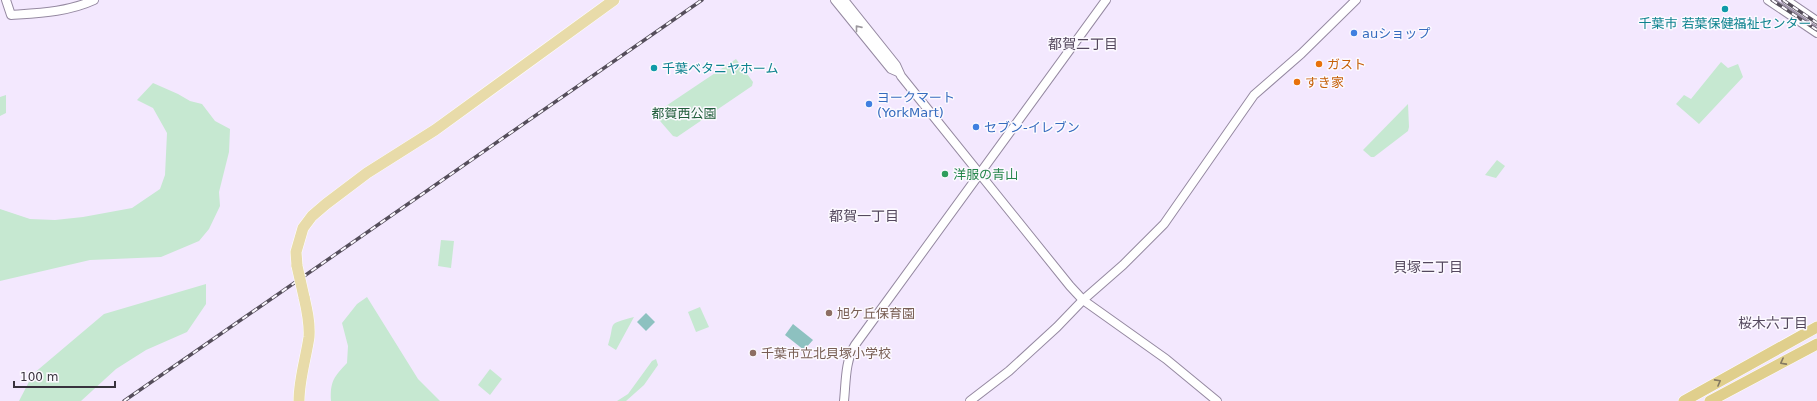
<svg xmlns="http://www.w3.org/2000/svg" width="1817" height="401" font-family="'DejaVu Sans','Noto Sans JP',sans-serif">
	<rect width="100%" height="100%" fill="#f3e8fe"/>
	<g fill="#c6e8d1">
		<polygon points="736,59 753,82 752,86 677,137 673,136 654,114"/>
		<polygon points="1721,62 1728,68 1738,64 1743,77 1699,124 1676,104 1684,95 1691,99"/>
		<polygon points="153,83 178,94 190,101 202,104 215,121 230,129 229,152 219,192 220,206 209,229 199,241 161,257 90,260 0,281 0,209 30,219 55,220 83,217 132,208 160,189 165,175 167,133 153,108 137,100"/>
		<polygon points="6,95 6,113 0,116 0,97"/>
		<polygon points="1408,104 1409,127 1408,131 1374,157 1371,157 1363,150"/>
		<polygon points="1497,160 1505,166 1496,178 1485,175"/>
		<polygon points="441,240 454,241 451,268 438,266"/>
		<polygon points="206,284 206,304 187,332 146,350 116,369 81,401 19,401 33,374 104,314"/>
		<path d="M 367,297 L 418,379 L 440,401 L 331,401 C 330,381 334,377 347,363 L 348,346 L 342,323 L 357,304 Z"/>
		<polygon points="700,307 709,327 696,332 688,312"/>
		<path d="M 634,317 L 616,350 L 608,345 C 616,321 605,325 634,317 Z"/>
		<polygon points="656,359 658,365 644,385 626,401 617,401 628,394 652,361"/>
		<polygon points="490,369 502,379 490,395 478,385"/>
	</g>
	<g fill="#8dc1c0">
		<polygon points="646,313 655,322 646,331 637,322"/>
		<polygon points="793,324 813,340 804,350 785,335"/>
	</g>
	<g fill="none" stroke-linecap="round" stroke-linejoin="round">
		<defs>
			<g id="tertiary">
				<path d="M 6,0 L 11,15 C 39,13 68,12 94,0"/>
				<polyline points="835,0 891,69 898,72"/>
				<polyline points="844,0 896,65 901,76 1070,286 1083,300 1166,359 1217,401"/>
				<polyline points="1768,0 1817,33"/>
				<polyline points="1786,0 1817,21"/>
				<path d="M 844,401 C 846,382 845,361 855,345 L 1106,0"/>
				<polyline points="970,401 1009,371 1057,327 1083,300 1123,265 1164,224 1254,95 1301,54 1356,0"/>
			</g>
			<g id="primary">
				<polyline points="297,266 296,252 303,228 312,216 326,204 367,173 435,130 614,0"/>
				<path d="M 299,401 C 299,379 306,358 309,337 C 310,323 307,310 304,297"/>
			</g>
			<g id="trunk">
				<polyline points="1684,401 1817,327"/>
				<polyline points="1710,401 1817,344"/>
			</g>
		</defs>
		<use href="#tertiary" stroke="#9589a1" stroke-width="10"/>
		<use href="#primary" stroke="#fff" stroke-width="12"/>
		<use href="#trunk" stroke="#fff" stroke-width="12"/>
		<use href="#tertiary" stroke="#fff" stroke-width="8"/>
		<use href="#primary" stroke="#e8dba9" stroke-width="11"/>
		<use href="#trunk" stroke="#e0cf8c" stroke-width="11"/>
		<defs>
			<g id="rail">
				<polyline points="1772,0 1817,30"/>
				<polyline points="1783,0 1817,23"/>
				<polyline points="124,401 702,0"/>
			</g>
		</defs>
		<use href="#rail" stroke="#554e5b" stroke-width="3.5"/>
		<use href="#rail" stroke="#fcf9ff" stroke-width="2" stroke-dasharray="6" stroke-linecap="butt"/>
		<defs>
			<polyline id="primary-bridge" points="297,266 304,297"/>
		</defs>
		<use href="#primary-bridge" stroke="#fff" stroke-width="12" stroke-linecap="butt"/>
		<use href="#primary-bridge" stroke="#e8dba9" stroke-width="11"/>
	</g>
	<defs><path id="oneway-chevron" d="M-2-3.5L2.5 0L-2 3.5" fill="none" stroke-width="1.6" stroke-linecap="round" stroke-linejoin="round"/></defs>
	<use stroke="#9c989e" href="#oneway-chevron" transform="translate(858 28) rotate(-129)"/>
	<g stroke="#847961">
		<use href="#oneway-chevron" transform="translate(1783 362) rotate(152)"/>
		<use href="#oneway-chevron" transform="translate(1718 382) rotate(-29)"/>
	</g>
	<g fill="#0f9aa8" stroke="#fcf9ff" stroke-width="1.5">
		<circle cx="1725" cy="9" r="4"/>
		<circle cx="654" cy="68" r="4"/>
	</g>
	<g fill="#3f7fe0" stroke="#fcf9ff" stroke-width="1.5">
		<circle cx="1354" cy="33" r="4"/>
		<circle cx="869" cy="104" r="4"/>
		<circle cx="976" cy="127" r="4"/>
	</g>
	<g fill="#e8710a" stroke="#fcf9ff" stroke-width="1.5">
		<circle cx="1319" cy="64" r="4"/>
		<circle cx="1297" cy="82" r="4"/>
	</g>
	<circle fill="#2e9e5b" stroke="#fcf9ff" stroke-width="1.5" cx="945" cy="174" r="4"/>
	<g fill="#8d6e63" stroke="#fcf9ff" stroke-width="1.5">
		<circle cx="829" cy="313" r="4"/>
		<circle cx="753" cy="353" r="4"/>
	</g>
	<g text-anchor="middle" stroke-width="3" stroke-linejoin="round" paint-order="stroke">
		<g font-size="13" fill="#0d838f" stroke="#fcf9ff">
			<text x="1725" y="28">千葉市 若葉保健福祉センター</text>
			<text x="662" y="73" text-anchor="start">千葉ベタニヤホーム</text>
		</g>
		<g font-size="13" fill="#366cbe" stroke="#fcf9ff" text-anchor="start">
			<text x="1362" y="38">auショップ</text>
			<text x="877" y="102">ヨークマート<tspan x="877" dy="15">(YorkMart)</tspan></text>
			<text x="984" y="132">セブン-イレブン</text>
		</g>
		<g font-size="13" fill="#c56008" stroke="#fcf9ff" text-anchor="start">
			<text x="1327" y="69">ガスト</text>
			<text x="1305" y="87">すき家</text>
		</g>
		<g font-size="13" fill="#215d3b" stroke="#fcf9ff">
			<text x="684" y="118">都賀西公園</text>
		</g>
		<g font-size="13" fill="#27864d" stroke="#fcf9ff" text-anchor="start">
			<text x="953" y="179">洋服の青山</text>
		</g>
		<g font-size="13" fill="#785e54" stroke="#fcf9ff" text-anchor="start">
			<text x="837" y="318">旭ケ丘保育園</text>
			<text x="761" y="358">千葉市立北貝塚小学校</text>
		</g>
		<g font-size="14" fill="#54485e" stroke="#fcf9ff">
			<text x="1083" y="49">都賀二丁目</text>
			<text x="864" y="221">都賀一丁目</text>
			<text x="1428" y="272">貝塚二丁目</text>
			<text x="1773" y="328">桜木六丁目</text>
		</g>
	</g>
	<path d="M14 381v6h101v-6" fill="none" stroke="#38323d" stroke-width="2"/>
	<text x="20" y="381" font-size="12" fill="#38323d" stroke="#fcf9ff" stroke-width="3" paint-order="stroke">100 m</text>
</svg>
